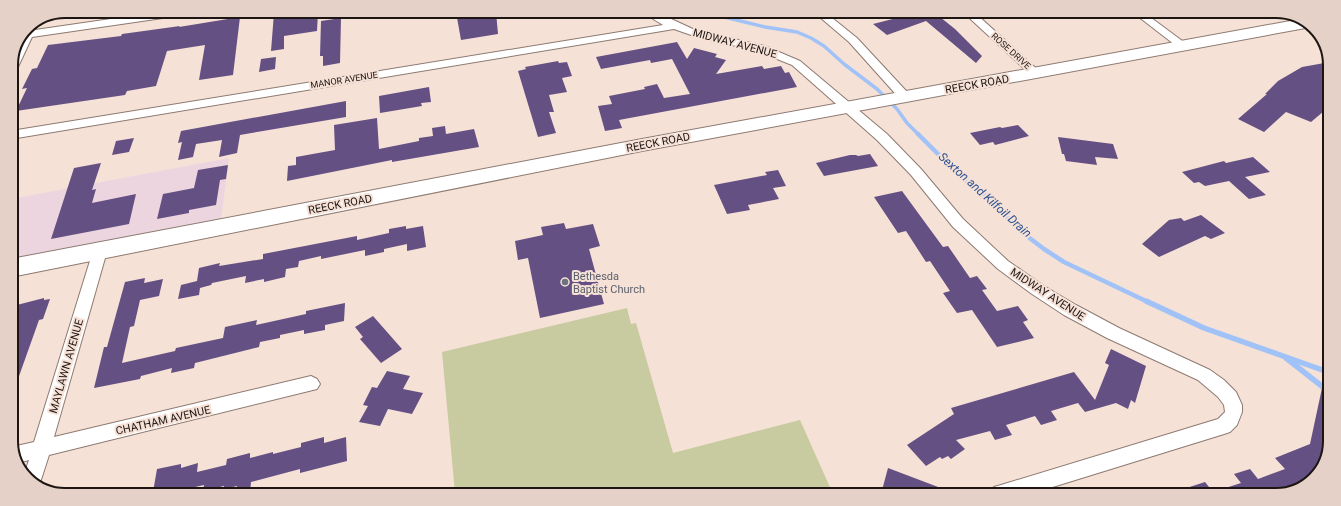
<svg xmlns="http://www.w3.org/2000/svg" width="1341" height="506" font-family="Roboto,sans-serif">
	<rect width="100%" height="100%" fill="#f6e1d7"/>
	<polygon fill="#edd5df" points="229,158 220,227 11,268 11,199"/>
	<polygon fill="#c7cb9f" points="627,308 631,324 636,323 673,453 800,420 833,494 626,493 617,488 600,493 455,493 442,352"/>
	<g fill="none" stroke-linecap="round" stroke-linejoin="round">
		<polyline stroke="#a1c2f7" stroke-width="3.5" points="708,13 765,27 797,32 811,38 824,46 844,64 877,89 897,109 907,123 919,135"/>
		<polyline stroke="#a1c2f7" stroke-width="4.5" points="918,134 961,177 990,199 1019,230 1044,249 1064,262 1148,302"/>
		<g stroke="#a1c2f7" stroke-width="5.5">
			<polyline points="1146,301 1204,328 1328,372"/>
			<polyline points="1286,358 1328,391"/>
		</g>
	</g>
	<g fill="#655083">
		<polygon points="285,12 318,12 317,31 284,36 284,49 271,51 274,13"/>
		<polygon points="456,12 496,12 498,34 461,40"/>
		<polygon points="916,13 935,13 955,29 982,56 976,63 926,21 887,35 873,24"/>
		<polygon points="240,17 233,75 199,80 205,45 167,51 156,86 127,91 125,95 16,111 27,88 22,89 32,69 37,68 48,45 121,36 122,34 180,26 179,27"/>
		<polygon points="341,18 340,63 323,66 323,56 320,56 321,21"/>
		<polygon points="677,42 687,59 694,48 717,54 715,57 726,60 716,74 762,66 764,69 781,66 785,73 789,72 797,87 619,120 622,128 605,131 598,106 612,104 609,96 645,89 644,87 657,84 664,98 690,94 672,59 651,63 650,60 601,69 596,57"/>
		<polygon points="276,57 275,69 259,72 261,59"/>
		<polygon points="558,61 559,63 567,62 572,76 562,78 567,92 549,95 554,112 549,112 556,133 538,137 518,71 526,69 525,67"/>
		<polygon points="1330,62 1330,106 1311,122 1286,112 1264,132 1238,119 1267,94 1265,94 1278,81 1302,67"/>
		<polygon points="429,87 431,102 421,103 422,106 380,113 379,96"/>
		<polygon points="346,101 346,117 240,135 237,153 219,157 222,140 196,144 193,157 178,160 182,142 178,143 181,131"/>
		<polygon points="377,118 379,149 419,141 419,138 433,136 432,128 445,126 446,134 474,129 479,147 392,162 392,160 287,181 288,166 296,165 296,157 335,150 334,125"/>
		<polygon points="1018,125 1029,136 995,145 993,142 980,145 970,133 1000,127 1002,128"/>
		<polygon points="1058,137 1113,144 1118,159 1095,157 1097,165 1066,161 1064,154 1062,154"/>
		<polygon points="134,138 129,152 112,155 116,141"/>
		<polygon points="870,154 878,166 824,176 816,163 850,155 856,155 858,156"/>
		<polygon points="1253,157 1270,172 1245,177 1266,195 1249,199 1229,181 1205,186 1199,182 1194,183 1182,172 1224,161 1226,163"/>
		<polygon points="101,163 92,190 96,189 92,203 136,194 129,224 51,239 74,168"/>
		<polygon points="228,165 226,179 220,180 216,205 189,210 189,213 157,219 163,194 194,188 198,170"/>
		<polygon points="778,170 786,186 773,188 779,199 748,205 750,210 727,214 714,185 767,175 765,172"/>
		<polygon points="902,191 943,247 948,246 970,278 977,276 987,289 982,290 997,311 1018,306 1028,320 1023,322 1034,338 997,347 972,310 957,313 943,293 950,291 930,261 926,262 906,231 898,233 874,197"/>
		<polygon points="1201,215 1225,233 1211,239 1205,236 1159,257 1142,244 1169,220 1181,218 1184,221"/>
		<polygon points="564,223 566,229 593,224 600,246 589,249 604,304 540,318 528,258 518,260 515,241 543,235 541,227"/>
		<polygon points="406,226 406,229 423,226 426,247 407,251 407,244 384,249 384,252 365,256 365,250 321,259 321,256 299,261 298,267 286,269 285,277 264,282 264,279 245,283 246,276 212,283 211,285 200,288 199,295 178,299 181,285 197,281 199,268 220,263 219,266 263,259 263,254 357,236 357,240 389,233 389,229"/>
		<polygon points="145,278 144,283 163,279 159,296 140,300 134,326 130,327 122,363 175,351 176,348 223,338 225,327 257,320 256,325 306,314 306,311 345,303 344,321 325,325 325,330 304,334 304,330 280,335 280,338 260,342 259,347 195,363 194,368 171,373 172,368 141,376 140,379 94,388 104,347 107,347 125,282"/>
		<polygon points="44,298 44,300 50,299 43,319 39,320 13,393 11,393 11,340 18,322 11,323 11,311 13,306"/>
		<polygon points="373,316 402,349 381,363 360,339 363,337 355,327"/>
		<polygon points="1111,349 1146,366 1135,403 1131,400 1128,409 1116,403 1085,412 1078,403 1051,411 1057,420 1041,425 1035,416 1006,425 1012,435 995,440 990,431 956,440 965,449 951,459 948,456 942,459 940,457 926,466 907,445 954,414 951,408 1074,372 1095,400 1109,365 1105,363"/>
		<polygon points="387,371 410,376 403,389 423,393 412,414 388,409 380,426 359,422 368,406 363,405 372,387 377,388"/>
		<polygon points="1322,388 1328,389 1327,459 1307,484 1276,495 1174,495 1174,492 1205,482 1213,492 1241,483 1234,474 1250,469 1258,479 1285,469 1275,458 1310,444"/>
		<polygon points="324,437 324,443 346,437 347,461 300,473 300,469 251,482 250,493 236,493 237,486 224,489 224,486 203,491 204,485 173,492 153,492 157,469 181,464 181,468 198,463 197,472 226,465 227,459 250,453 250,458 273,452 273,454 301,447 301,443"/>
		<polygon points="888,468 954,493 954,494 881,494"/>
	</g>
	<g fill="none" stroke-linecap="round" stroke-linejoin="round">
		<defs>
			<g id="street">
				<polygon points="166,11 195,11 190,14 32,37 17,69 15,71 11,72 11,62 27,27 33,24 36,27 35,30"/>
				<polygon points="642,12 656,12 695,30 765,46 800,61 887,134 921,169 963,219 1008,261 1044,286 1076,305 1119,328 1210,370 1224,380 1236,392 1242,405 1242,412 1237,425 1230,432 1224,434 1030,494 991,494 994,487 1001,485 1218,419 1225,412 1224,405 1218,397 1198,380 1107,338 1064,315 1032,294 998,269 953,227 911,175 877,140 792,65 757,51 694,36 674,29 11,139 11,131 663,25"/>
				<polygon points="815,13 826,13 857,38 909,94 911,97 909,100 901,100 849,42"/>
				<polygon points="964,13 975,13 1039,71 1041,73 1039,75 1031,75"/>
				<polygon points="1135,14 1146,14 1189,46 1187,48 1179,48"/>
				<polygon points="100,245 105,247 107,251 54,437 311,376 317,379 320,384 317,389 49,455 39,486 24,475 29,460 18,463 12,447 34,442 93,251 95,247"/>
			</g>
			<polygon id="secondary" points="1301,19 1311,27 642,151 11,277 11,259 642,139"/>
		</defs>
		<use href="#street" stroke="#8d7a71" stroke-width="2"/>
		<use href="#secondary" stroke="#8d7a71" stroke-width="2"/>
		<use href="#street" fill="#fff" fill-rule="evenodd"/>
		<use href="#secondary" fill="#fff" fill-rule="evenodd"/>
	</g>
	<circle fill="#6b7280" stroke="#f6e1d7" stroke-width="1.5" cx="565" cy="282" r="4"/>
	<g text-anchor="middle" stroke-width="4" stroke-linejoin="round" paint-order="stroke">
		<g font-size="9" fill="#1c1512" stroke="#f6e1d7">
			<text transform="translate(1011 51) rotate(42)" y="3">ROSE DRIVE</text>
			<text transform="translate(344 80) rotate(-9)" y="3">MANOR AVENUE</text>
		</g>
		<g font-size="11" fill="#1c1512" stroke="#f6e1d7">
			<text transform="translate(735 43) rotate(15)" y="4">MIDWAY AVENUE</text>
			<text transform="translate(977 84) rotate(-10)" y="4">REECK ROAD</text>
			<text transform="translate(658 142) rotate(-11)" y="4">REECK ROAD</text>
			<text transform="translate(340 204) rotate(-11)" y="4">REECK ROAD</text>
			<text transform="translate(1048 294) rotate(33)" y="4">MIDWAY AVENUE</text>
			<text transform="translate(66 366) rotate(-74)" y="4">MAYLAWN AVENUE</text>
			<text transform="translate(163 420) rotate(-13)" y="4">CHATHAM AVENUE</text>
		</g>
		<g font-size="11" fill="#5b616d" stroke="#f6e1d7" text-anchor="start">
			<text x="573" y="280">Bethesda<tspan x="573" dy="13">Baptist Church</tspan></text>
		</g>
		<g font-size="12" font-style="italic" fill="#2c5292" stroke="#f6e1d7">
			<text transform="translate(985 195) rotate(42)" y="4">Sexton and Kilfoil Drain</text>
		</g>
	</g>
	<path d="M0 0H1341V506H0ZM65 18H1276A47 47 0 0 1 1323 65V441A47 47 0 0 1 1276 488H65A47 47 0 0 1 18 441V65A47 47 0 0 1 65 18Z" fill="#e5d1c7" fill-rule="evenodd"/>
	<path fill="none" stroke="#1c1512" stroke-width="2" d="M65 18H1276A47 47 0 0 1 1323 65V441A47 47 0 0 1 1276 488H65A47 47 0 0 1 18 441V65A47 47 0 0 1 65 18Z"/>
</svg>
